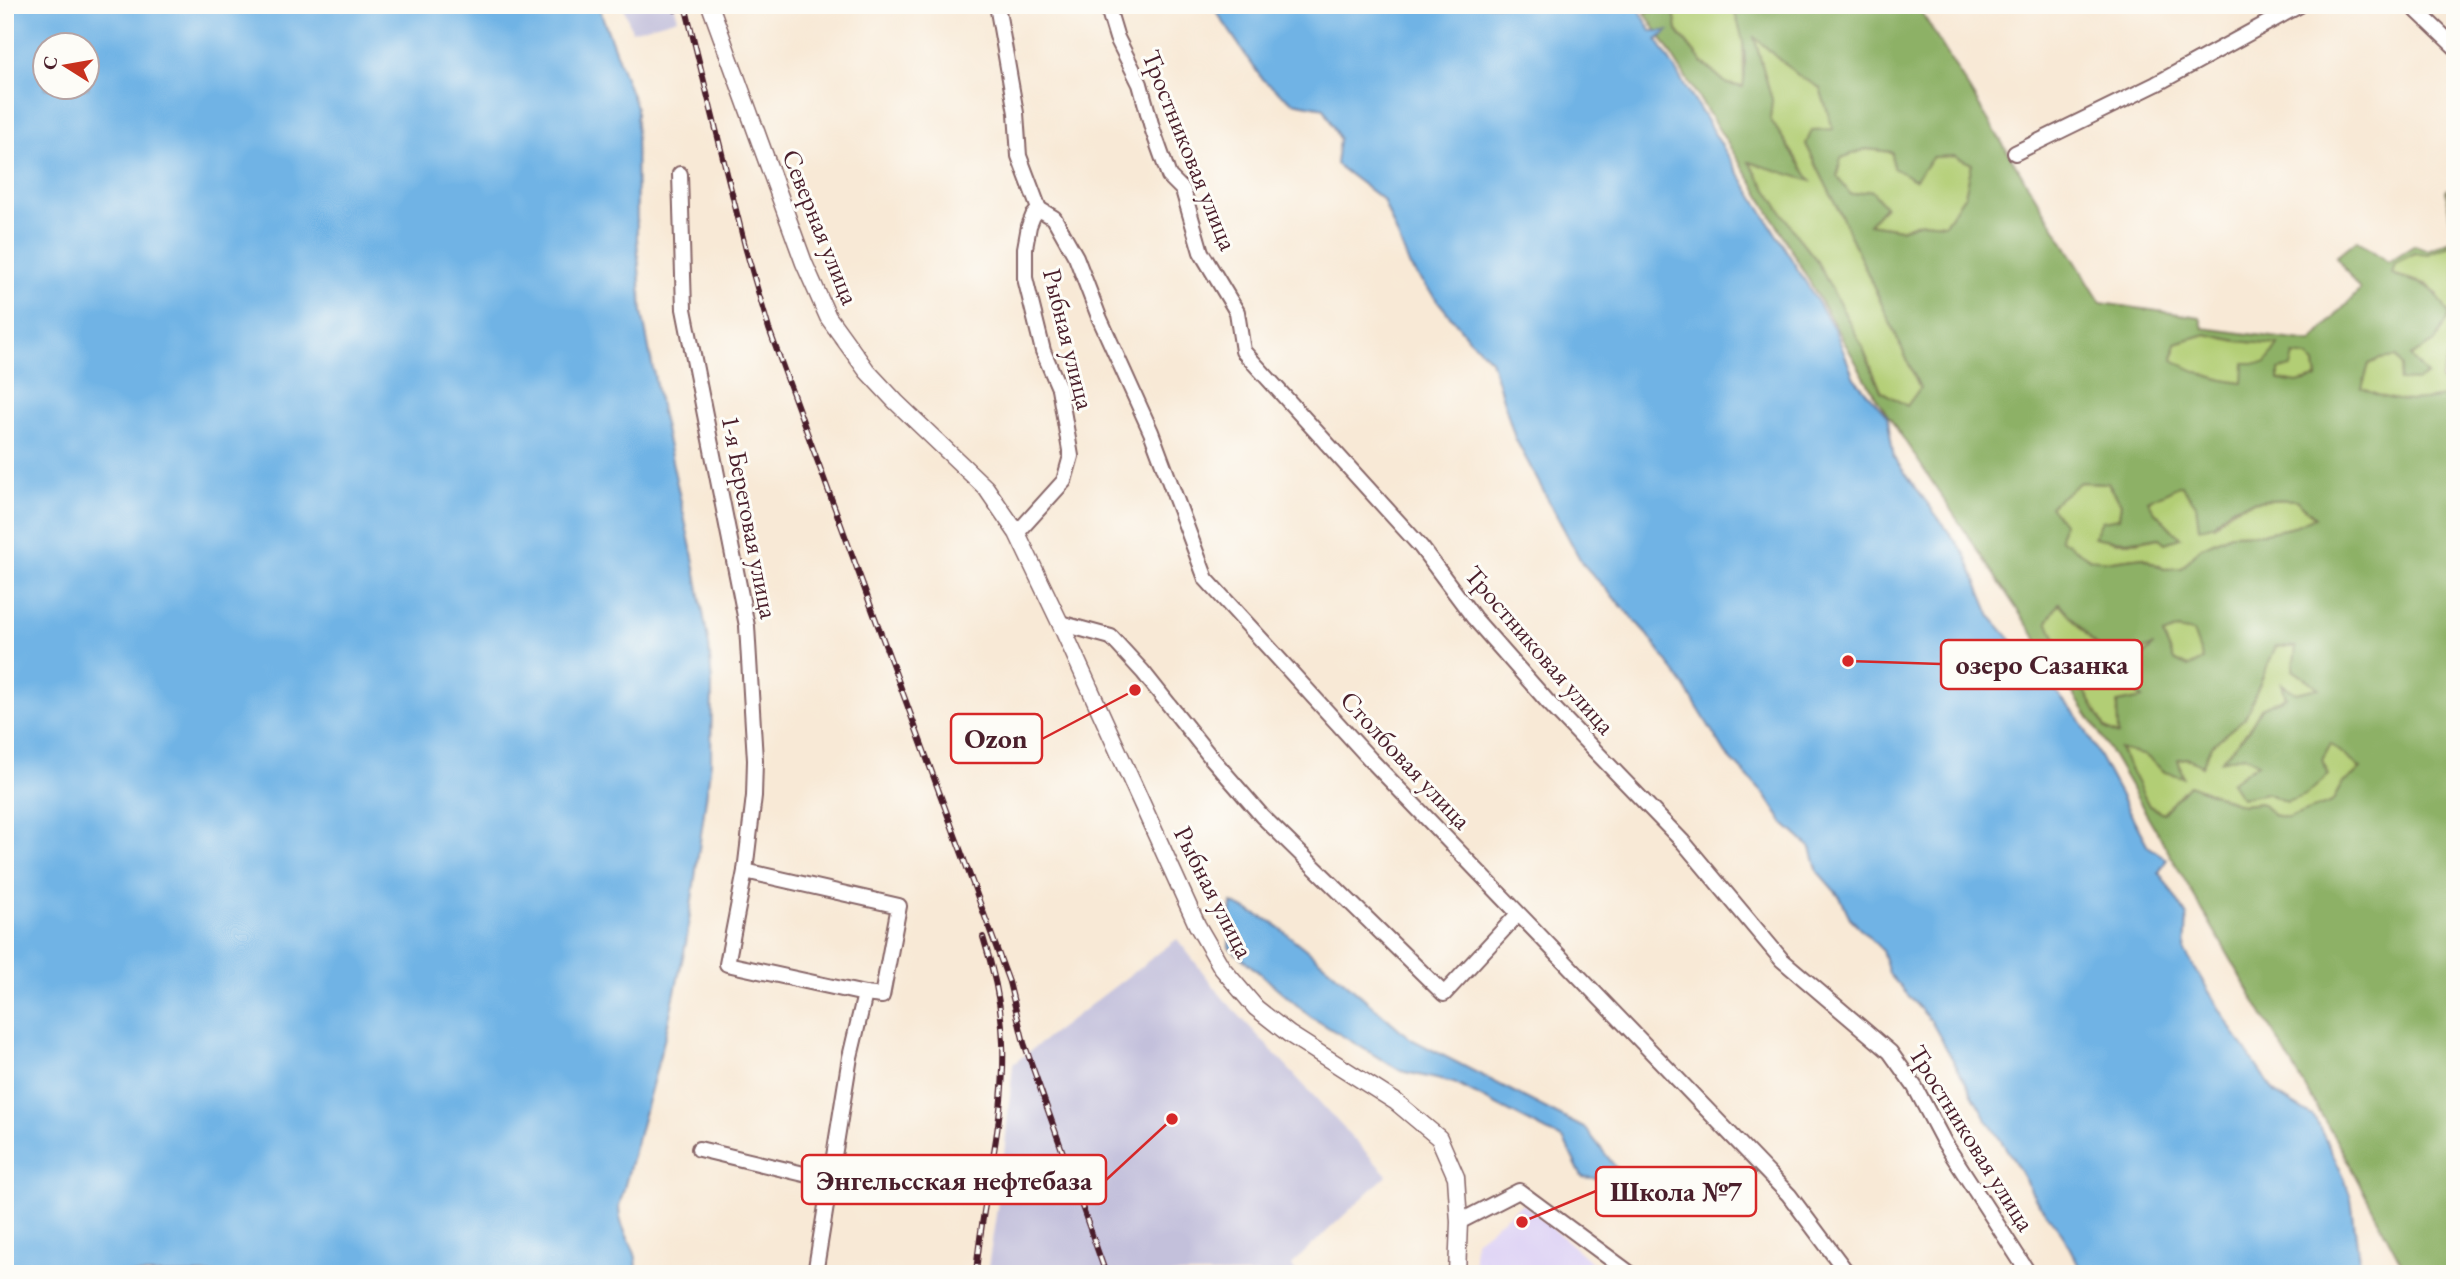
<svg xmlns="http://www.w3.org/2000/svg" width="2460" height="1279" font-family="'EB Garamond',serif">
	<rect width="100%" height="100%" fill="#fdfcf7"/>
	<filter id="ink" filterUnits="userSpaceOnUse"><feTurbulence type="fractalNoise" baseFrequency=".0143" numOctaves="2"/><feDisplacementMap in="SourceGraphic" scale="14" xChannelSelector="R" yChannelSelector="G"/><feConvolveMatrix kernelMatrix="1 2 1 2 8 2 1 2 1" color-interpolation-filters="sRGB"/></filter>
	<filter id="wash" filterUnits="userSpaceOnUse"><feTurbulence type="fractalNoise" baseFrequency=".00686" numOctaves="4" result="noise"/><feDisplacementMap in="SourceGraphic" scale="28" xChannelSelector="R" yChannelSelector="G"/><feGaussianBlur stdDeviation="1.57" result="paint"/><feColorMatrix in="noise" values="0 0 0 0 0 0 0 0 0 0 0 0 0 0 0 0 0 1.4 0 .05"/><feComposite in="paint" operator="in"/></filter>
	<g filter="url(#wash)">
		<rect width="100%" height="100%" fill="#f8e9d6"/>
		<polygon fill="#dfd4f5" points="1523,1203 1605,1274 1473,1274 1475,1241"/>
		<g fill="#c3c0db">
			<polygon points="623,5 674,5 678,18 632,31"/>
			<polygon points="1177,939 1223,998 1387,1175 1291,1265 1297,1274 987,1274 1002,1175 1013,1064"/>
		</g>
		<g fill="#b2ce74" stroke="#7e7650" stroke-width="2">
			<polygon points="1673,5 1732,5 1743,36 1744,87 1727,84 1702,62 1677,30"/>
			<polygon points="1754,36 1799,76 1820,88 1833,129 1806,144 1842,217 1920,388 1907,406 1881,391 1862,346 1815,258 1797,236 1748,161 1810,180 1770,119 1772,100"/>
			<polygon points="1866,149 1933,157 1955,156 1972,164 1965,195 1945,224 1922,222 1901,229 1868,224 1885,207 1852,196 1836,176 1841,158"/>
			<path d="M 2455,243 L 2455,349 L 2450,350 L 2440,380 L 2455,393 L 2455,409 L 2443,398 C 2413,403 2389,403 2361,388 L 2369,364 L 2380,359 L 2397,357 L 2402,367 L 2400,380 L 2426,376 L 2409,356 L 2435,342 L 2438,294 L 2426,284 L 2392,274 L 2394,263 L 2415,253 L 2428,254 Z"/>
			<path d="M 2206,334 L 2237,341 L 2279,345 L 2266,364 L 2243,383 C 2216,380 2196,373 2173,360 L 2176,343 Z"/>
			<polygon points="2294,355 2307,357 2315,363 2317,378 2297,383 2279,380 2279,370"/>
			<path d="M 2080,482 L 2108,483 L 2121,503 L 2119,518 L 2094,536 L 2117,542 L 2137,542 L 2158,537 L 2180,538 L 2154,511 L 2148,501 L 2181,484 L 2214,526 C 2237,499 2263,499 2296,500 L 2315,518 L 2290,528 L 2265,533 L 2231,534 L 2200,548 L 2182,568 L 2164,569 L 2142,557 L 2112,561 L 2091,560 L 2060,539 L 2050,506 Z"/>
			<polygon points="2060,602 2081,629 2155,645 2131,667 2142,698 2119,735 2105,728 2047,622"/>
			<polygon points="2178,629 2193,632 2204,661 2188,667 2174,660 2163,635"/>
			<polygon points="2275,646 2297,647 2293,670 2320,688 2296,693 2282,684 2286,697 2261,708 2248,731 2222,760 2244,755 2258,763 2243,774 2241,798 2266,793 2287,802 2322,760 2331,743 2361,769 2342,784 2332,802 2287,819 2273,815 2261,803 2242,805 2189,785 2163,813 2149,806 2119,748 2146,756 2165,772 2183,776 2178,759 2187,758 2202,766 2211,746 2245,717"/>
		</g>
		<path fill="#8db166" stroke="#6c6848" stroke-width="2" fill-rule="evenodd" d="M 1660,5 L 1673,5 L 1677,31 L 1702,62 L 1727,84 L 1743,87 C 1749,58 1742,32 1732,5 L 1917,5 L 2101,303 L 2200,317 L 2203,328 L 2311,342 L 2360,290 L 2336,257 L 2357,240 L 2388,262 L 2415,245 L 2428,250 L 2453,239 L 2446,190 L 2455,185 L 2455,192 L 2451,194 L 2455,243 L 2428,254 L 2415,253 L 2395,263 L 2392,274 C 2426,287 2430,279 2449,315 L 2435,342 L 2410,356 L 2427,375 L 2418,381 L 2399,380 L 2402,367 L 2397,357 L 2380,359 L 2369,364 L 2362,388 C 2389,403 2413,403 2443,397 L 2455,409 L 2455,432 L 2452,434 L 2455,447 L 2455,1274 L 2407,1274 L 2340,1147 L 2100,734 L 1877,399 L 1754,185 L 1645,13 ZM 1754,37 L 1799,76 L 1820,88 L 1833,129 L 1812,130 L 1806,144 L 1842,217 L 1920,388 L 1907,406 L 1881,391 L 1862,346 L 1815,258 L 1797,236 L 1749,162 L 1811,181 L 1770,119 L 1772,100 ZM 1866,149 L 1892,152 L 1893,168 L 1915,180 L 1933,157 L 1955,156 L 1972,164 L 1965,195 L 1945,224 L 1922,222 L 1901,229 L 1869,224 L 1885,206 L 1871,190 L 1851,195 L 1837,176 L 1841,158 ZM 2206,334 L 2237,341 L 2278,345 L 2266,363 L 2244,363 L 2243,383 C 2216,380 2196,373 2173,360 L 2175,343 ZM 2294,355 L 2307,357 L 2315,363 L 2317,378 L 2297,383 L 2279,380 L 2279,370 L 2291,367 ZM 2080,482 L 2108,483 L 2121,503 L 2119,518 L 2102,521 L 2094,537 C 2117,542 2135,542 2158,537 L 2165,543 L 2180,538 L 2154,511 L 2148,501 L 2181,485 L 2196,505 L 2199,528 C 2219,525 2212,522 2226,512 C 2243,499 2276,499 2296,500 L 2315,517 L 2290,528 L 2265,533 L 2231,534 L 2200,548 L 2182,568 L 2164,569 L 2142,557 L 2112,561 L 2091,559 L 2060,539 L 2063,523 L 2050,506 ZM 2059,603 L 2109,660 L 2154,646 L 2131,667 L 2125,680 L 2142,698 L 2117,703 L 2118,735 L 2105,728 L 2047,622 ZM 2178,629 L 2193,632 L 2203,660 L 2188,667 L 2174,660 L 2163,635 ZM 2276,646 L 2296,647 L 2293,670 L 2319,688 L 2296,693 L 2282,684 L 2286,697 L 2261,708 L 2248,731 L 2221,761 L 2244,755 L 2258,763 L 2231,783 L 2241,798 L 2266,793 L 2287,802 L 2306,795 L 2329,775 L 2322,760 L 2331,744 L 2361,769 L 2342,784 L 2332,802 L 2288,818 L 2273,815 L 2261,803 L 2242,805 L 2189,785 L 2163,813 L 2149,806 L 2120,749 L 2146,756 L 2165,772 L 2183,777 L 2178,759 L 2187,758 L 2202,766 L 2211,746 L 2245,718 Z"/>
		<g fill="#6fb3e5" stroke="#5c6988" stroke-width="2" fill-rule="evenodd">
			<path d="M 5,5 L 598,5 L 636,107 L 637,238 L 642,312 L 661,411 L 693,557 L 709,646 L 712,684 L 711,762 L 686,943 L 665,1037 L 619,1207 C 619,1236 643,1250 635,1274 L 5,1274 ZM 46,46 L 88,46 L 88,88 L 46,88 Z"/>
			<polygon points="1212,5 1637,5 1651,31 1668,31 1657,40 1835,330 1854,378 1887,416 1894,458 1965,554 1991,617 2079,718 2148,846 2167,859 2159,872 2187,916 2185,952 2236,1036 2275,1093 2314,1117 2342,1173 2351,1198 2359,1259 2366,1274 2083,1274 2062,1233 2038,1203 2013,1159 1984,1115 1931,1021 1889,974 1882,950 1850,918 1840,897 1818,872 1811,848 1784,824 1765,795 1726,754 1685,687 1648,635 1582,563 1515,438 1491,360 1469,339 1410,267 1383,200 1336,164 1339,139 1324,108 1292,102 1262,79"/>
			<polygon points="1232,903 1272,922 1329,968 1411,1039 1586,1129 1620,1173 1614,1180 1582,1177 1564,1140 1454,1083 1401,1071 1311,1017 1229,947"/>
		</g>
	</g>
	<g filter="url(#ink)">
		<g fill="none" stroke-linecap="round" stroke-linejoin="round">
			<defs>
				<g id="minor">
					<polyline points="997,5 1016,113 1019,156 1039,209 1033,216 1029,226 1025,248 1025,278 1043,351 1059,388 1071,456 1064,481 1017,533"/>
					<polyline points="1107,5 1117,38 1140,84 1153,131 1169,176 1183,190 1201,252 1237,312 1243,351 1421,547 1474,618 1547,701 1684,843 1782,960 1890,1052 1915,1087 1944,1142 2029,1274"/>
					<polyline points="2411,5 2455,47"/>
					<polyline points="2015,153 2156,84 2300,5"/>
					<polyline points="680,174 684,309 747,626 755,760 754,796 745,871 727,964 865,994"/>
					<polyline points="1039,209 1054,218 1076,257 1099,317 1151,432 1206,579 1370,759 1789,1195 1848,1274"/>
					<polyline points="1060,623 1111,637 1143,672 1209,755 1262,816 1444,994 1518,914"/>
					<polyline points="745,871 899,906 882,996 865,994 850,1057 815,1274"/>
					<polyline points="699,1149 829,1180"/>
					<polyline points="1459,1222 1519,1191 1631,1274"/>
				</g>
				<polyline id="tertiary" points="710,5 804,263 828,317 867,371 896,402 986,488 1017,533 1060,623 1197,925 1222,968 1256,1008 1289,1034 1396,1102 1439,1138 1456,1177 1459,1222 1457,1274"/>
			</defs>
			<use href="#minor" stroke="#876667" stroke-width="18"/>
			<use href="#tertiary" stroke="#876667" stroke-width="19"/>
			<use href="#minor" stroke="#fff" stroke-width="14"/>
			<use href="#tertiary" stroke="#fff" stroke-width="16"/>
			<defs>
				<g id="rail">
					<polyline points="673,5 675,10"/>
					<polyline points="685,5 746,250 769,329 1009,982 1024,1043 1106,1274"/>
					<path d="M 976,1274 C 982,1197 1006,1120 1003,1043 C 1002,1008 994,971 983,937"/>
				</g>
			</defs>
			<use href="#rail" stroke="#4a1f2b" stroke-width="6"/>
			<use href="#rail" stroke="#fdfcf7" stroke-width="3.5" stroke-dasharray="10" stroke-linecap="butt"/>
		</g>
	</g>
	<g text-anchor="middle" stroke-width="6" stroke-linejoin="round" paint-order="stroke">
		<g font-size="26" fill="#4a1f2b" stroke="#fdfcf7">
			<text transform="translate(1190 150) rotate(68)" y="9">Тростниковая улица</text>
			<text transform="translate(821 227) rotate(68)" y="9">Северная улица</text>
			<text transform="translate(1069 339) rotate(76)" y="9">Рыбная улица</text>
			<text transform="translate(750 517) rotate(79)" y="9">1-я Береговая улица</text>
			<text transform="translate(1540 650) rotate(49)" y="9">Тростниковая улица</text>
			<text transform="translate(1406 760) rotate(47)" y="9">Столбовая улица</text>
			<text transform="translate(1214 892) rotate(63)" y="9">Рыбная улица</text>
			<text transform="translate(1972 1138) rotate(58)" y="9">Тростниковая улица</text>
		</g>
	</g>
	<path fill="none" stroke="#d62828" stroke-width="2.5" d="M1848 661L1941 664M1135 690L1042 739M1172 1119L1106 1180M1522 1222L1596 1191"/>
	<g fill="#d62828" stroke="#fdfcf7" stroke-width="2.5">
		<circle cx="1848" cy="661" r="7"/>
		<circle cx="1135" cy="690" r="7"/>
		<circle cx="1172" cy="1119" r="7"/>
		<circle cx="1522" cy="1222" r="7"/>
	</g>
	<g fill="#fdfcf7" stroke="#d62828" stroke-width="2.5">
		<rect x="1941" y="640" width="201" height="49" rx="7"/>
		<rect x="951" y="714" width="91" height="49" rx="7"/>
		<rect x="802" y="1155" width="304" height="49" rx="7"/>
		<rect x="1596" y="1167" width="160" height="49" rx="7"/>
	</g>
	<g font-size="28" text-anchor="middle" font-weight="bold" fill="#4a1f2b">
		<text x="2042" y="674">озеро Сазанка</text>
		<text x="996" y="748">Ozon</text>
		<text x="954" y="1190">Энгельсская нефтебаза</text>
		<text x="1676" y="1201">Школа №7</text>
	</g>
	<rect width="2460" height="1279" fill="none" stroke="#fdfcf7" stroke-width="28"/>
	<g transform="translate(66 66) rotate(281)"><circle r="33" fill="#fdfcf7" stroke="#b5a4a5" stroke-width="2"/>
	<path d="M0-5L12 26L0 18L-12 26Z" fill="#c8321e"/>
	<text y="-10" font-size="19" font-weight="bold" text-anchor="middle" fill="#4a1f2b">С</text>
	</g>
</svg>
